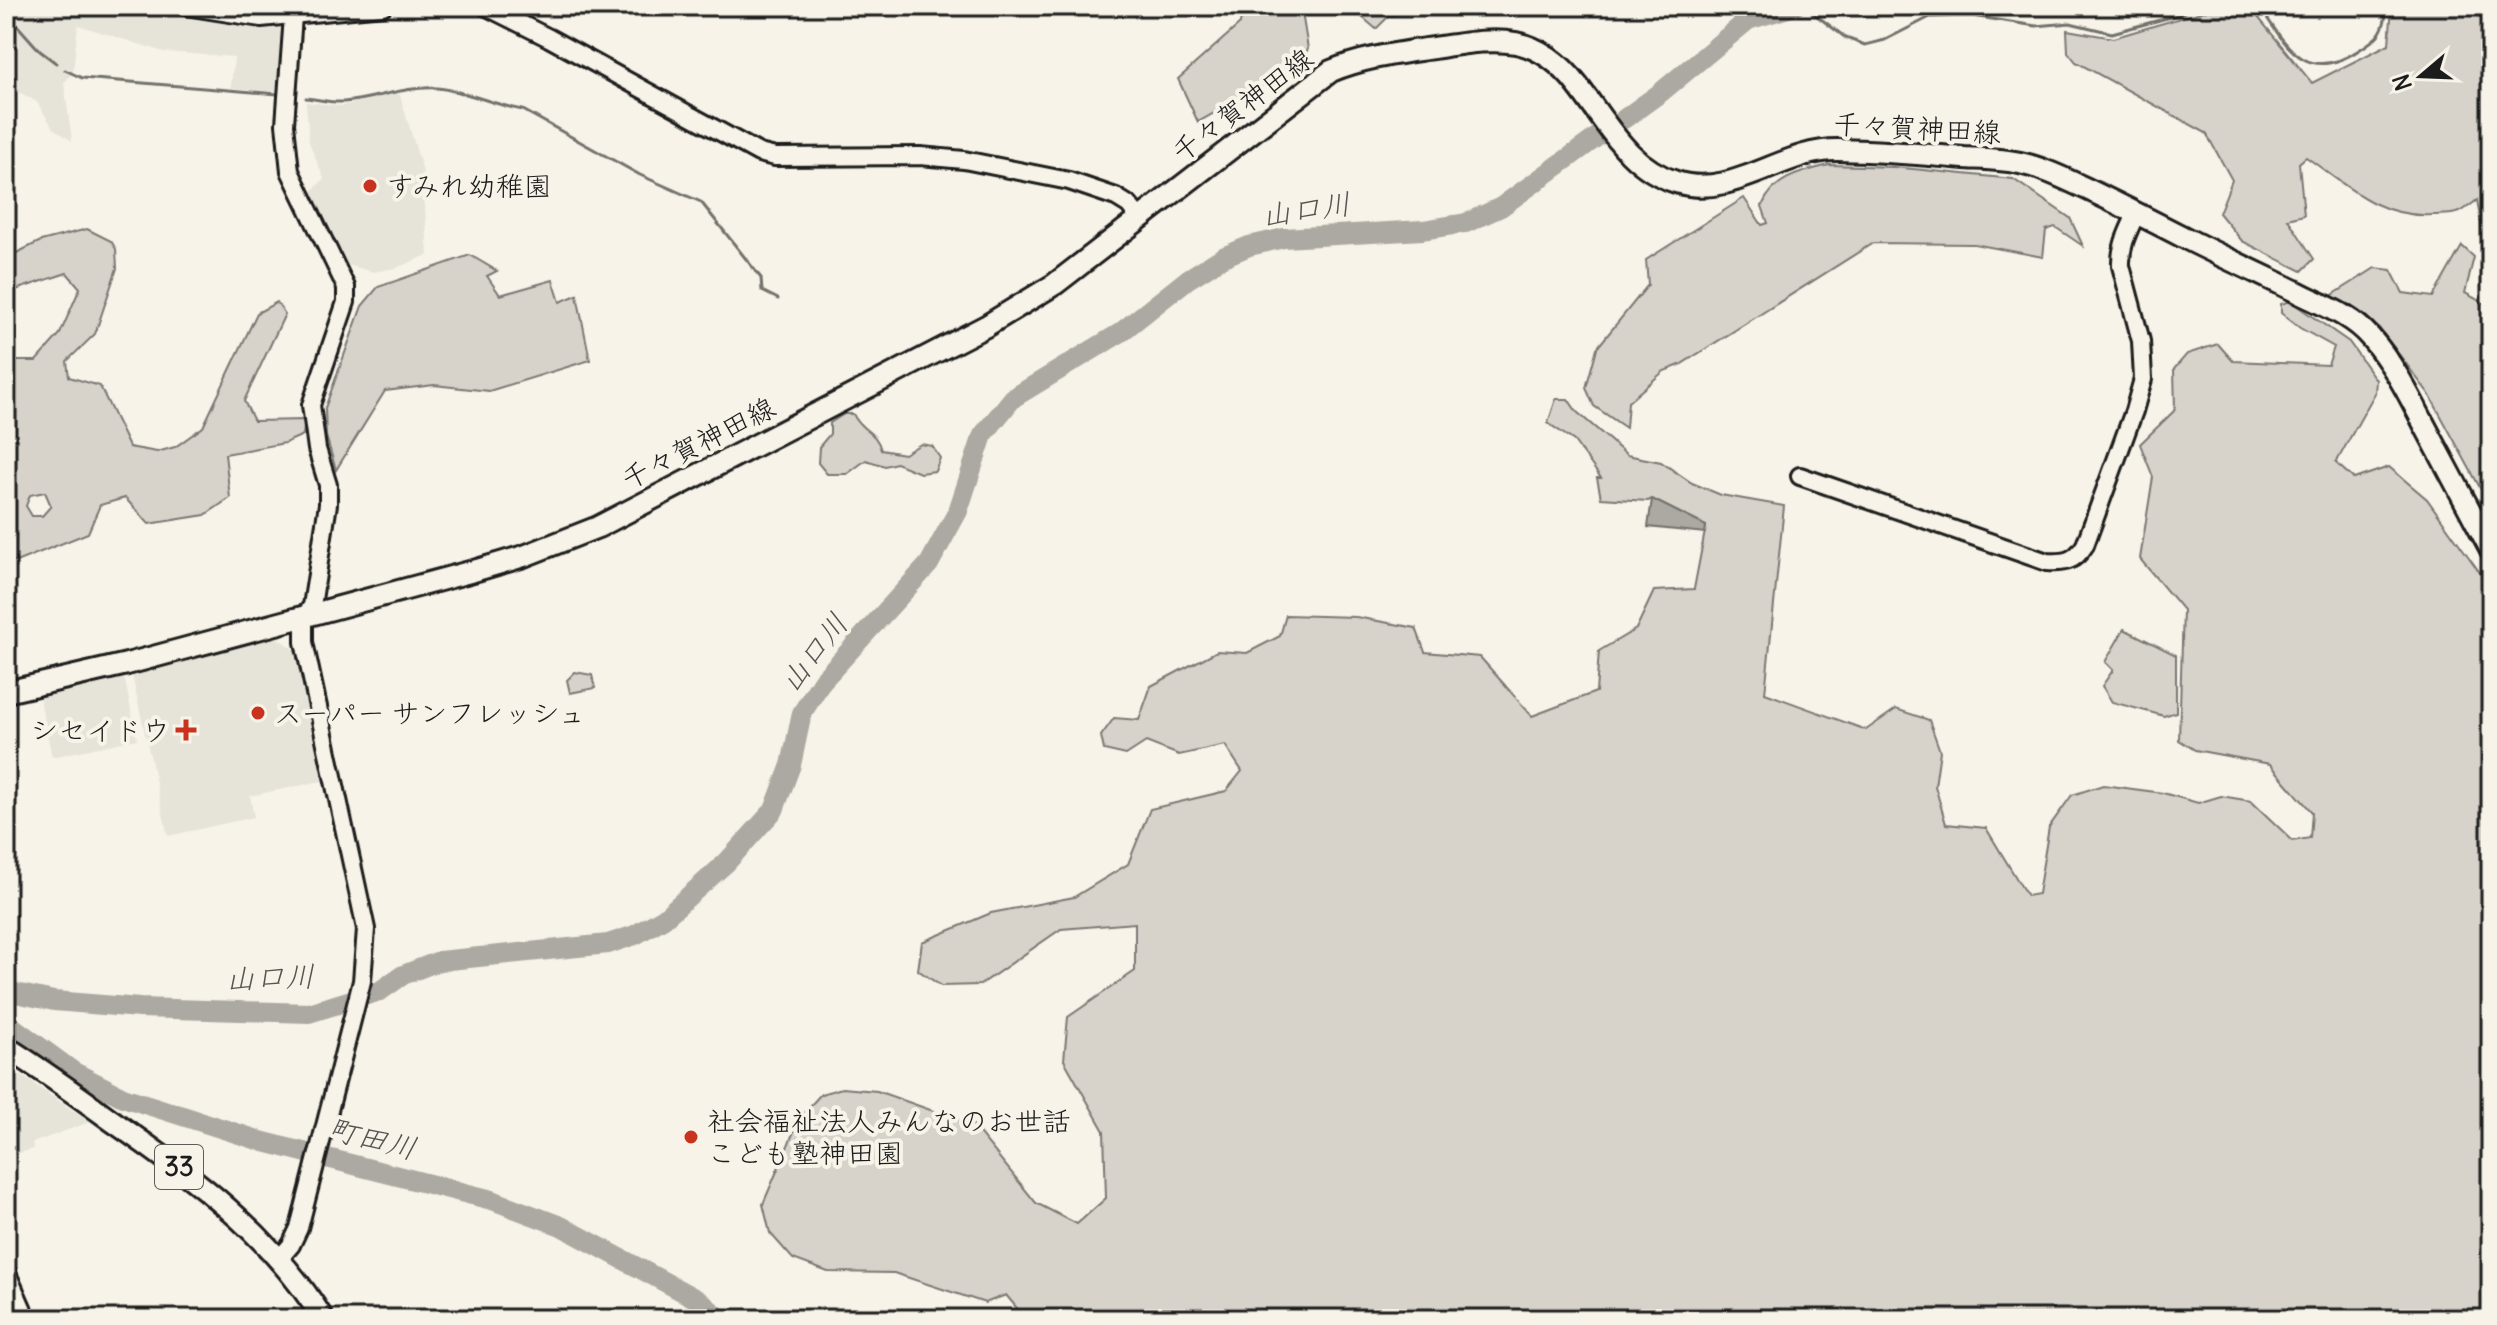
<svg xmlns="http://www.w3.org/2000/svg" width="2497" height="1325" font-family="Delius,'Klee One',sans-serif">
	<rect width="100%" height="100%" fill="#f7f3e8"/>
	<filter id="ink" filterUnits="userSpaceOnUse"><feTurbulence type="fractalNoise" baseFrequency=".0125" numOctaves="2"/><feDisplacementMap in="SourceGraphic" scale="16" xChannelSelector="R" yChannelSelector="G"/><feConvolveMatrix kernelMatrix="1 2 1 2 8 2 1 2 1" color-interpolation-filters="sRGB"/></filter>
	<g filter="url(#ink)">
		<g fill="#e6e3d9">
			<polygon points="6,6 135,6 263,28 279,25 285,30 280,92 231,88 234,57 164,52 78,25 73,72 64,83 72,141 53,128 37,102 6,85"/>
			<polygon points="399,92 423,172 428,255 396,268 373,272 348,265 310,193 324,179 309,142 306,102 341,106"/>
			<polygon points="275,636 296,651 326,780 250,796 254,817 168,836 131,671"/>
			<polygon points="124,676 137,739 52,757 39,694"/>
			<polygon points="12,1069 90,1122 32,1143 33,1149 6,1157 6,1071"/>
		</g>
		<g fill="#d7d3cb" stroke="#7a7874" stroke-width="2" fill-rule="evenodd">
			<polygon points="1243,6 1301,6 1308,49 1297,66 1198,122 1178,79 1240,24"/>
			<polygon points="1352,6 1421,6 1420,10 1389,16 1376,29 1354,10"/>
			<path d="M 2221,6 L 2249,6 L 2312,83 L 2389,44 L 2392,6 L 2491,6 L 2491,253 L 2486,252 L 2477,200 C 2457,216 2458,214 2432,215 C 2378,218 2348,186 2306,157 L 2299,163 L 2304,215 L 2288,219 L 2314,259 L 2302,271 L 2242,241 L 2219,213 L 2232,180 L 2206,133 L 2076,62 L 2068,52 L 2067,30 L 2113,38 Z"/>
			<path d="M 1829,165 L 1893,167 L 2013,179 L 2070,218 L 2083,246 L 2055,227 L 2046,230 L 2043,257 L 1974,244 L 1873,243 L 1680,365 L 1664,371 L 1628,402 L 1626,428 L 1594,406 L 1586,388 L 1597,348 L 1648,285 L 1646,260 L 1744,198 L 1762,225 L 1768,223 L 1762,206 C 1774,177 1801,172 1829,165 Z"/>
			<path d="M 87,229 L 111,241 L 116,249 L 117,268 L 95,334 L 67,361 L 69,377 L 100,386 L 129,447 L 157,452 L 175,447 L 203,427 L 257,313 L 277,302 L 285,314 L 244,401 L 254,421 L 305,420 L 303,435 L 285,443 L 225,454 L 230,498 L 205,515 L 149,524 L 125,498 L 100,505 L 88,533 L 16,562 L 6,560 L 6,364 L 11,361 L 36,361 L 60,334 L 80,288 L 67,273 L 6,293 L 6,258 L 41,241 ZM 45,492 L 51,506 L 42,516 L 32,516 L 26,506 L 30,495 Z"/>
			<polygon points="2462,246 2474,257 2465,293 2491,307 2491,508 2429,394 2379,328 2331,296 2375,268 2391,270 2403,293 2433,297"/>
			<polygon points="470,255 497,271 487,276 500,295 553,280 560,302 577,295 590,360 489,391 434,385 385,391 336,470 326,436 325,408 362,306 378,287"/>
			<polygon points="2290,301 2349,342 2376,380 2375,393 2336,463 2354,479 2389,467 2427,499 2491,588 2491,1319 1026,1319 1006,1295 985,1303 894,1273 828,1272 793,1259 770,1233 763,1204 800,1117 821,1094 842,1088 877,1091 973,1125 1036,1203 1077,1224 1106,1198 1104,1131 1064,1060 1068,1017 1135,971 1135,923 1061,929 980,985 941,986 918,970 922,942 991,913 1074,897 1128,864 1150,809 1226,791 1242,771 1225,745 1179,755 1146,742 1126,755 1104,750 1101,736 1114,718 1139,720 1151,686 1217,651 1247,653 1280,636 1286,615 1356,617 1416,628 1425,652 1480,657 1532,716 1596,692 1599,651 1636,629 1654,591 1694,589 1706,526 1652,499 1648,501 1601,498 1597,478 1601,478 1574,441 1548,423 1556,399 1568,399 1577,412 1627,455 1661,462 1692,483 1721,495 1784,506 1765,693 1866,730 1896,709 1929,720 1940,751 1935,786 1946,824 1986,828 2027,896 2038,894 2049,827 2072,795 2103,785 2163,793 2198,803 2221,796 2251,801 2293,841 2310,838 2312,812 2270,764 2195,750 2179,740 2183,610 2140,559 2153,477 2140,444 2175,410 2174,369 2187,354 2218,344 2233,361 2328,365 2334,347 2300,328 2281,313 2281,304"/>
			<path d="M 844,414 L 853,414 C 863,434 875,429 881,450 L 904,454 L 921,444 L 932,446 L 940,458 L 935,471 L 920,473 L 896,463 L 885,466 L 866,460 L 847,474 L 827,474 L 818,463 L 819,447 L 830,434 L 830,423 Z"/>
			<polygon points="2124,629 2176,655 2176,712 2164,716 2112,702 2102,686 2113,670 2105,662"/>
			<polygon points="575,672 592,675 595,688 570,693 567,680"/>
		</g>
		<polygon fill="#aca9a2" stroke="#72716c" stroke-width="2" points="1652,499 1706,526 1705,533 1648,527"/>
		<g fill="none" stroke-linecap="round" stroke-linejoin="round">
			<g stroke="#72716c" stroke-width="3">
				<polyline points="1804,6 1846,38 1865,45 1885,40 1930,17 1972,16 2036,26 2070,23 2112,33 2178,15 2197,6"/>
				<path d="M 2259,6 C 2287,47 2306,85 2359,50 C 2380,37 2385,31 2387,6"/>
				<polyline points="16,24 40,51 56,63"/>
				<polyline points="65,70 82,78 278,94"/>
				<path d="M 306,98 C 318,99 332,103 344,102 C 375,99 405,86 437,88 C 467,91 494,105 523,110 L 640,175 L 701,202 L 761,278 L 762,291 L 778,299"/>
			</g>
			<g stroke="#aca9a2" stroke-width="20">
				<polyline points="1624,119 1660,93 1748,20 1795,6"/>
				<polyline points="6,991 54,1001 140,1008 309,1013 380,991 403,975 439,961 608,944 635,935 664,918 726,863 774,810 791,765 802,713 822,681 929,564 958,511 983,435 1013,398 1120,333 1188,279 1223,257 1249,246 1284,238 1423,230 1466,223 1501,207 1597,137"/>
				<polyline points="6,1022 74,1072 123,1097 264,1142 492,1200 561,1226 698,1300 721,1319"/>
			</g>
			<defs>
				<g id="minor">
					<polyline points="185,6 261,18 383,6"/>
					<polyline points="485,6 549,38 759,153 775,157 920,156 964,160 1069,181 1116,197 1129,205 1140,219"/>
					<path d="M 1800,476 L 2047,562 C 2066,563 2075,561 2085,545 L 2134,411 L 2143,379 L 2141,341 L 2121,266 C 2120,245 2129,230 2137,212"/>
					<polyline points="279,1259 291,1245 299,1228 362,981 366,929 304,642 304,617 312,606 328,504 328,485 317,449 311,405 346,302 346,287 290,171 285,124 293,16"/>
					<polyline points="6,1271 27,1319"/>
				</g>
				<g id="major">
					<path d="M 6,692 L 127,664 L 477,570 L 524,556 L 598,527 L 986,326 L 1055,284 L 1331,71 C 1362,58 1393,54 1426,49 C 1490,40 1533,27 1578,86 C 1607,123 1628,167 1676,182 C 1733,200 1782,149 1838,150 C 1880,151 1922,154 1964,158 C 1982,159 2002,159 2020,163 C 2043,168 2063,178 2085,188 C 2121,205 2156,223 2191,241 C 2227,259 2263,275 2299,293 C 2323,305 2352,316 2370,337 C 2393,363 2409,395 2425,426 C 2447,467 2469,509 2491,550"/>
					<path d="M 6,1047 C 42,1070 77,1095 111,1120 C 192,1176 271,1234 323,1319"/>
				</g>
			</defs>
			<use href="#minor" stroke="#1c1c1c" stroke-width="22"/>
			<use href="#major" stroke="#1c1c1c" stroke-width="26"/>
			<use href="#minor" stroke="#f7f3e8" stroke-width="16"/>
			<use href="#major" stroke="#f7f3e8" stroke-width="20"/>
		</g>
	</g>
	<g fill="#c8321e" stroke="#f7f3e8" stroke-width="3">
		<circle cx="370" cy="186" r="8"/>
		<circle cx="258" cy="713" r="8"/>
		<path d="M182 718h8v8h8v8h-8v8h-8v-8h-8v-8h8z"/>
		<circle cx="691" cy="1137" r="8"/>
	</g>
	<g text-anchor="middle" stroke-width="8" stroke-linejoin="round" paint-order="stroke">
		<rect fill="#f7f3e8" stroke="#5e5c59" stroke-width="2" x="155" y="1145" width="48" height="44" rx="6"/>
		<g font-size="26" font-weight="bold" fill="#1c1c1c">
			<text x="179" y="1176">33</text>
		</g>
		<g font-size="28" fill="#1c1c1c" stroke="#f7f3e8">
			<text transform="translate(1242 105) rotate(-37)" y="10">千々賀神田線</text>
			<text transform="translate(1917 128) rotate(3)" y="10">千々賀神田線</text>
			<text transform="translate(698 443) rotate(-27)" y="10">千々賀神田線</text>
		</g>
		<g font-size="28" fill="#1c1c1c" stroke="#f7f3e8" text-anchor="start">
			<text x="386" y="196">すみれ幼稚園</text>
			<text x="274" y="723">スーパー サンフレッシュ</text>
			<text x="170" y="740" text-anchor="end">シセイドウ</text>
			<text x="707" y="1131">社会福祉法人みんなのお世話<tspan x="707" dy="32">こども塾神田園</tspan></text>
		</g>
		<g font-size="30" font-style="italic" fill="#565452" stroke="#f7f3e8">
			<text transform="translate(1306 210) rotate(-8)" y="10">山口川</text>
			<text transform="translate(814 653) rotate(-52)" y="10">山口川</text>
			<text transform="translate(270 978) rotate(-2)" y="10">山口川</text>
			<text transform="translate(372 1139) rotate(14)" y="10">町田川</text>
		</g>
	</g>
	<rect width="2497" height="1325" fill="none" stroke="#f7f3e8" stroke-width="32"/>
	<rect x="16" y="16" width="2465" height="1293" fill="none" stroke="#1c1c1c" stroke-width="3" filter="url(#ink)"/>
	<g transform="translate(2421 76) rotate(251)" stroke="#f7f3e8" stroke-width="6" paint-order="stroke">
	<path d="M0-6L14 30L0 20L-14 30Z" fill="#1c1c1c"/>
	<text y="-12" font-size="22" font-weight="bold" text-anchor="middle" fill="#1c1c1c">N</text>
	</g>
</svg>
